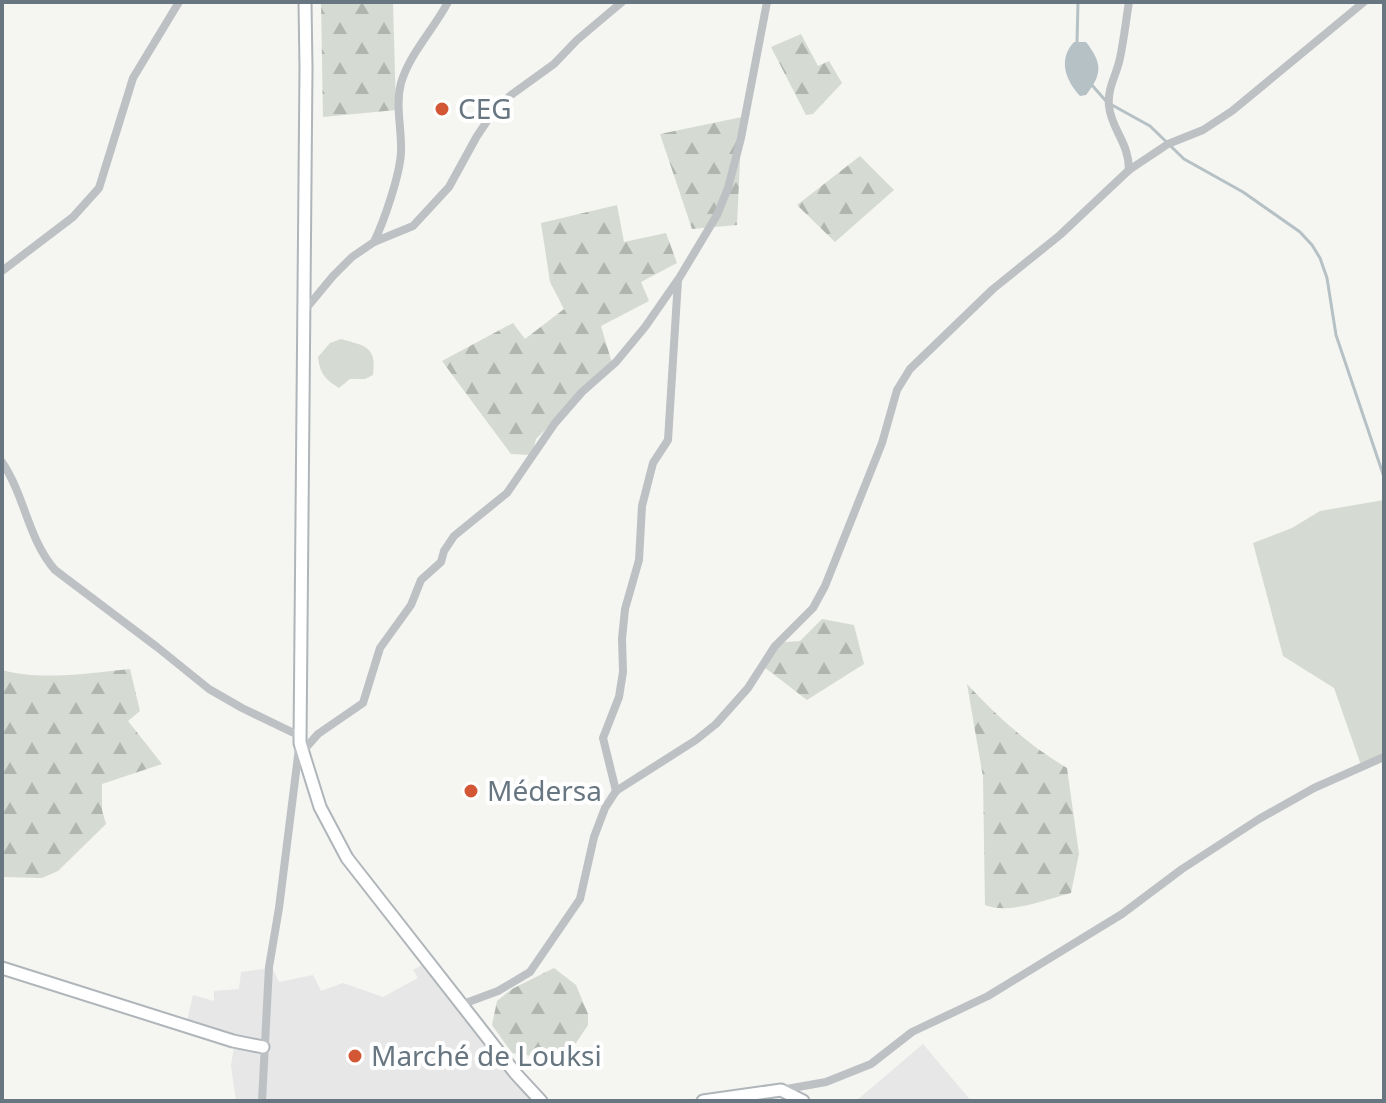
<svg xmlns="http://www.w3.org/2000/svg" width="1386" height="1103" font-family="'Noto Sans',sans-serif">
	<defs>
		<pattern id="forest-firs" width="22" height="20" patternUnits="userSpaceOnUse" patternTransform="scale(2)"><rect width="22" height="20" fill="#d5dad2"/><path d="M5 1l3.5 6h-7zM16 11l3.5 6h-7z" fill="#b1b5b0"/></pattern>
	</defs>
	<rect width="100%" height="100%" fill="#f5f5f2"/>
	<g fill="#e6e7e6">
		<polygon points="431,960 523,1072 550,1101 236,1101 231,1066 235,1040 186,1025 193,995 214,1001 214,991 239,989 241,972 272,968 279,982 313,975 321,991 343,983 383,997 418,978 413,970"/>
		<polygon points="923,1044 971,1101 856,1101"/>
	</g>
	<g fill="#d5dad2">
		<path d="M 341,339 C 365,346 377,346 373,375 L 365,379 L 350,379 L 339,388 C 325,379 320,374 318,357 L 330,343 Z"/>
		<polygon points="1384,500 1384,755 1361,765 1334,688 1283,656 1253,543 1292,528 1320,511"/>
	</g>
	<g fill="url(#forest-firs)">
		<polygon points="321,2 393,2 396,110 323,117"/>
		<polygon points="801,34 818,66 829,61 842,83 813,114 806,115 771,47"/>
		<polygon points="742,117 737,225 692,229 660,134"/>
		<polygon points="860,156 894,190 835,242 797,205"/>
		<polygon points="617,205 624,242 666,233 677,263 641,282 649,301 601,326 612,363 536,439 532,455 511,454 442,361 513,323 525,339 564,309 550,282 541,223"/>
		<polygon points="822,619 854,625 864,664 807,700 764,667 775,649 785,642 800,641"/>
		<path d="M 130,669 L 140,711 L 128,721 L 162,764 L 102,784 L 102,810 L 106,824 L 58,871 L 42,878 L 2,877 L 2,670 C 39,681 91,673 130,669 Z"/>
		<path d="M 967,684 C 996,716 1030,746 1067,768 L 1079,854 L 1071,893 C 1047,899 1010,915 985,905 L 983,777 Z"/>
		<polygon points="554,968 576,985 588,1014 588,1025 576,1043 540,1057 512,1053 492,1025 497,1001 512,989"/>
	</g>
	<path fill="#b6c1c5" d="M 1074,42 L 1086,42 C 1102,63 1103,73 1086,95 L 1080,96 C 1065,80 1058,59 1074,42 Z"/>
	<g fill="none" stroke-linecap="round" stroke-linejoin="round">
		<g stroke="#b6c1c5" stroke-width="3">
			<polyline points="1077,42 1078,2"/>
			<polyline points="1090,83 1106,101"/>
			<polyline points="1112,105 1150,126 1184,159 1243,192 1300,232 1312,245 1320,258 1327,278 1336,335 1384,477"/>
		</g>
		<defs>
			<g id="secondary">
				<polyline points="305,2 306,68 300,743 320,807 347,858 516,1074 541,1101"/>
				<polyline points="2,968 233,1041 263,1047"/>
				<polyline points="703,1101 781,1090 803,1101"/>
			</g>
		</defs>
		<use href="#secondary" stroke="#afb5b9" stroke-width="15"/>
		<g stroke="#bdc1c4" stroke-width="8">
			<path d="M 1129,170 C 1129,142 1111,129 1109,106 C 1107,88 1117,74 1120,58 C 1124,39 1126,20 1129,2"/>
			<path d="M 374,242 C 384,221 400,175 401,152 C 402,129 395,106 401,83 C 410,53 434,29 448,2"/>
			<polyline points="2,271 73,217 99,188 133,78 179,2"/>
			<polyline points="304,311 333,276 352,257 374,242 413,226 449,187 477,136 494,111 511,95 554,64 577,40 622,2"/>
			<path d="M 2,462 C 25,496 28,539 55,570 L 157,647 L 209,689 L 242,708 L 300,736"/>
			<polyline points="302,752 318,734 363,703 380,648 411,605 421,580 441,562 444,551 454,536 507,493 555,423 582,392 616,362 645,327 677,281"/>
			<polyline points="616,791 603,738 619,697 623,672 622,639 625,609 639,560 642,506 653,463 668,440 678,280 717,215 728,188 741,138 767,2"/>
			<polyline points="463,1004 498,991 530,972 580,899 594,837 605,808 616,791 696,740 716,724 748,688 775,646 813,608 825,586 882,443 897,390 910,369 993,289 1060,235 1129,170 1168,144 1203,130 1232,111 1364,2"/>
			<polyline points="781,1090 826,1082 871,1064 912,1032 988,996 1122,914 1182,869 1259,819 1314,788 1384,757"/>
			<polyline points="262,1101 269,967 279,908 299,748"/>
		</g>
		<use href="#secondary" stroke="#fff" stroke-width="11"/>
	</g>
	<g fill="#d35735" stroke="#fff" stroke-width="3">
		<circle cx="442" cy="109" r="8"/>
		<circle cx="471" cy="791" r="8"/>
		<circle cx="355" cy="1056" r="8"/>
	</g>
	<g text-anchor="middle" stroke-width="8" stroke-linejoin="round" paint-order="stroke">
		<g font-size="28" fill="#677681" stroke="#fff" text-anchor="start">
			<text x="458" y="119">CEG</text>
			<text x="487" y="801">Médersa</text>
			<text x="371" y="1066">Marché de Louksi</text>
		</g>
	</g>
	<rect width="1386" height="1103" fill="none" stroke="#677681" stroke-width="8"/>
</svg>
